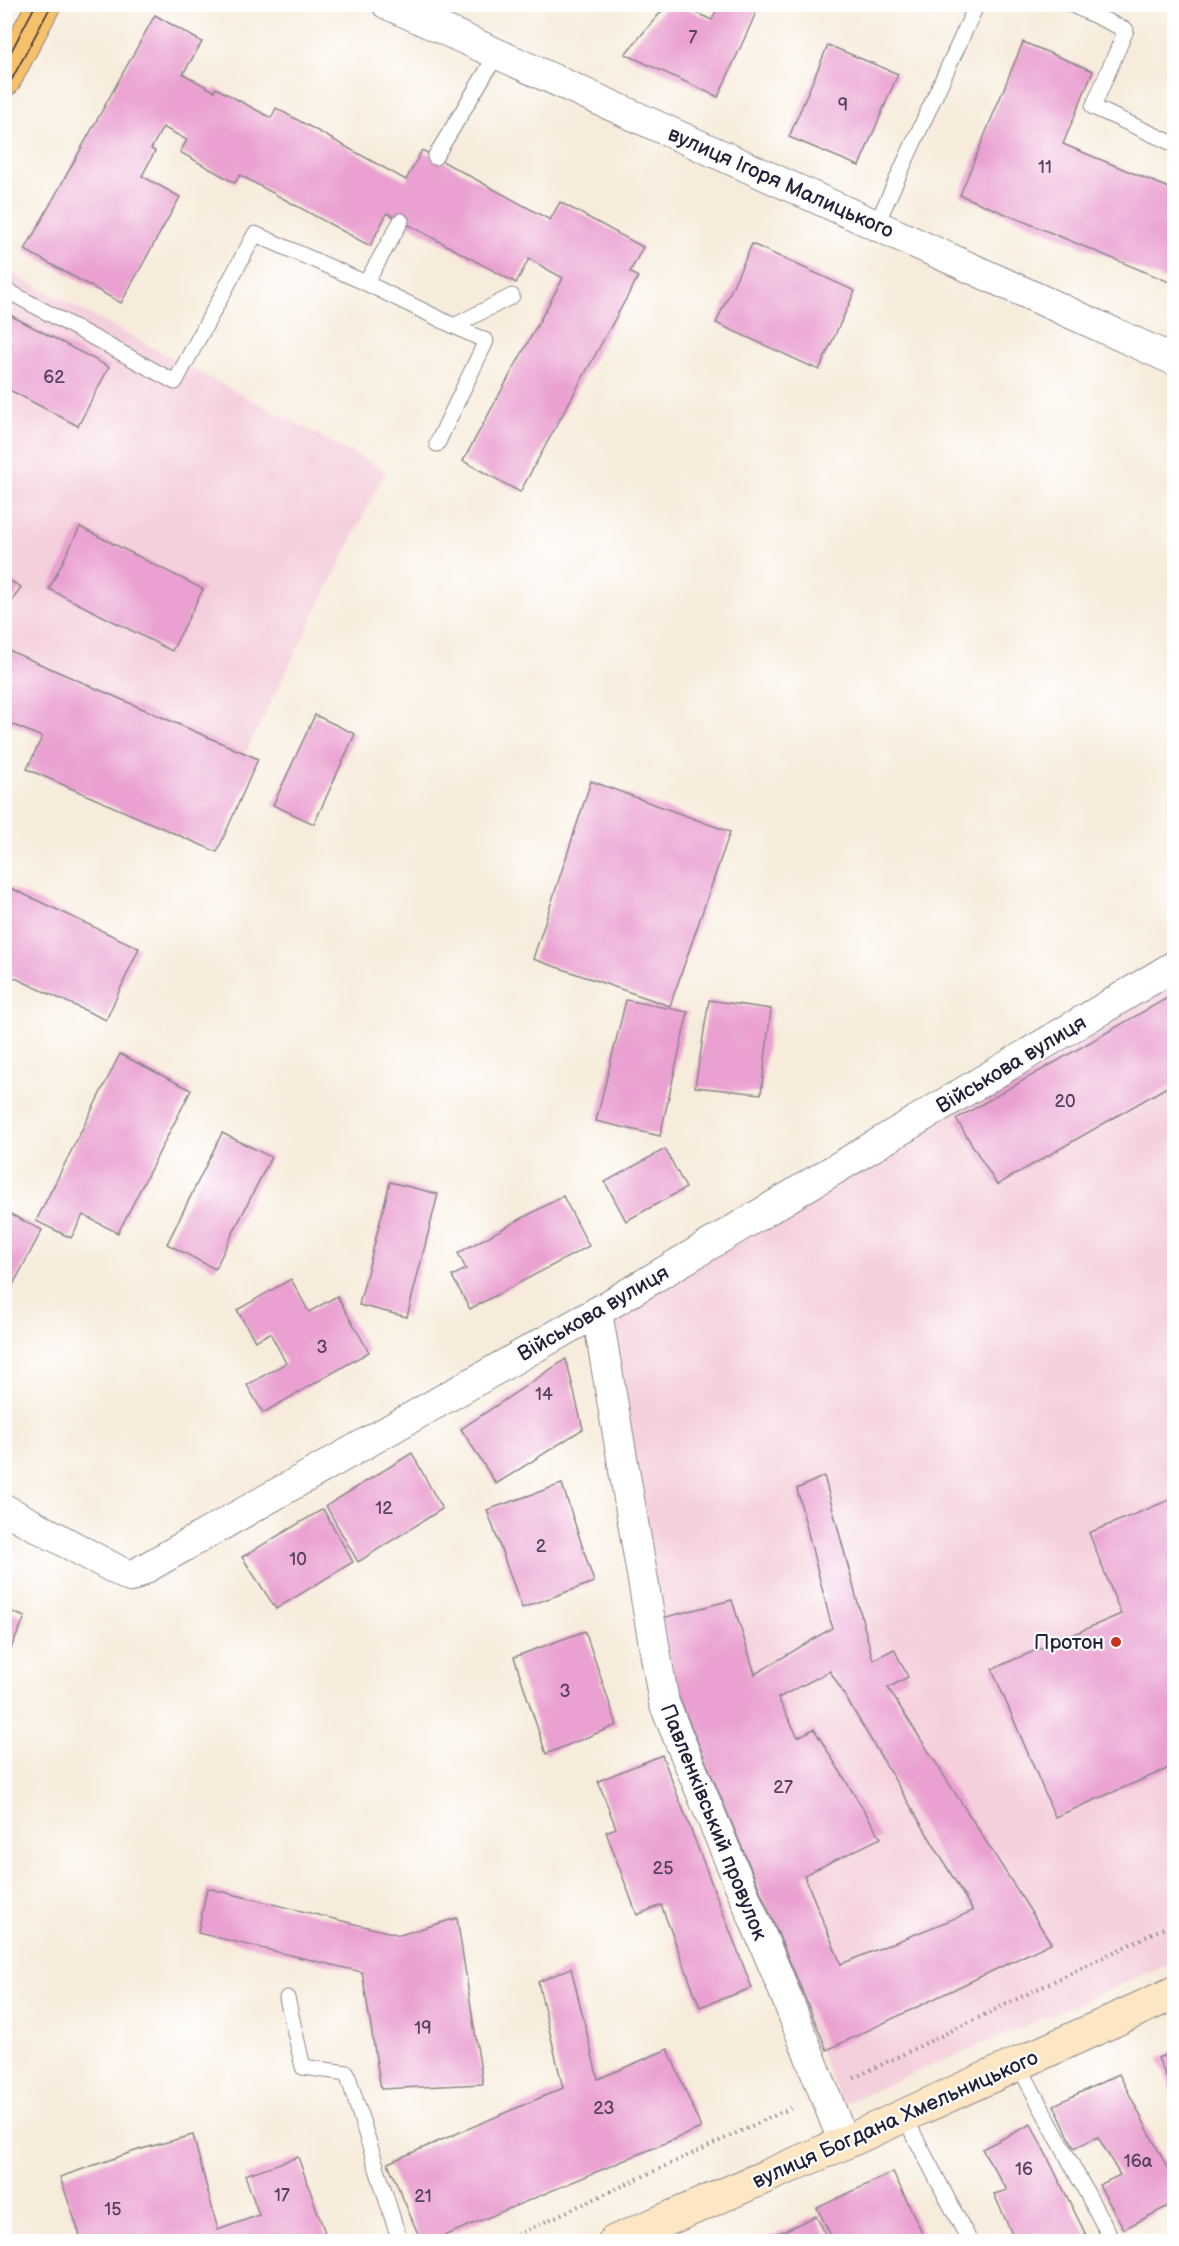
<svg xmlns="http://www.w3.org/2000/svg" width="1179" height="2246" font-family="'Balsamiq Sans',sans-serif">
	<rect width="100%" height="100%" fill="#fff"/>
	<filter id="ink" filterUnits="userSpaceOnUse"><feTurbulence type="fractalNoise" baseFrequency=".0167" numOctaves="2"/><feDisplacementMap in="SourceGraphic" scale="12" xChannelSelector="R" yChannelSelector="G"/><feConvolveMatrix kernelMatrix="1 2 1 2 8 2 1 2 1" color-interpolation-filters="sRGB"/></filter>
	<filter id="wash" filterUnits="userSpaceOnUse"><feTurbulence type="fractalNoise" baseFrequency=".008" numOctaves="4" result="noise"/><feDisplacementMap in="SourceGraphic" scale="24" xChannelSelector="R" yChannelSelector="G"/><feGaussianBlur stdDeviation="1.35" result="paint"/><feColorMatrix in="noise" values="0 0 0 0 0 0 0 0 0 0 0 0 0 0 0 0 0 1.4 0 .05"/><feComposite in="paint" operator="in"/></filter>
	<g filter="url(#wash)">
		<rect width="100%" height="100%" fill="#f7ecdb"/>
		<g fill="#f4cfdc">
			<polygon points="4,269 386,471 245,754 5,648"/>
			<polygon points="1174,982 1174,1962 842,2104 669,1695 612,1316"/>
		</g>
		<g id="blocks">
			<g fill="#eaa0d0" fill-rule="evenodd">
				<polygon points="668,4 676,4 712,20 718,6 714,4 760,4 718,97 625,54"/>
				<polygon points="155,15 202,42 183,74 214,91 216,88 271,118 276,108 406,180 422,150 550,220 560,202 643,247 630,272 638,277 520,492 463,461 563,278 529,259 516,283 387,213 370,246 240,175 235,183 180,152 187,140 163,127 151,149 155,151 142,176 180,197 121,303 25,250"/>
				<polygon points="1023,42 1093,71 1063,144 1174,190 1174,284 960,195"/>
				<polygon points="828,45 898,74 859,166 789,137"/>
				<polygon points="752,244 855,291 819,370 716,323"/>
				<polygon points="4,312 109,367 78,426 4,387"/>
				<polygon points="80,527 203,589 172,651 49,589"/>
				<polygon points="4,577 21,587 4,614"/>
				<polygon points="8,650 258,759 217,852 27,769 42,737 4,721 4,657"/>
				<polygon points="315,715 355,734 314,824 273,805"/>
				<polygon points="591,781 730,832 670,1006 533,959"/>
				<polygon points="4,885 139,948 106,1020 4,973"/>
				<polygon points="1174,994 1174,1083 997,1185 956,1119"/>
				<polygon points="626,1000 688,1012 660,1136 596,1121"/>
				<polygon points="709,1000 771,1009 761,1094 695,1087"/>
				<polygon points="120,1054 191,1090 118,1233 83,1215 71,1238 36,1221"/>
				<polygon points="222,1133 271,1157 215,1269 167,1244"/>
				<polygon points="665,1149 686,1188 626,1221 605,1182"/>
				<polygon points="390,1182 438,1194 407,1317 359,1305"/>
				<polygon points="563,1196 589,1246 470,1309 452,1276 466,1269 458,1253"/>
				<polygon points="4,1211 42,1230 4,1302"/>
				<polygon points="291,1279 309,1312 337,1296 369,1352 263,1413 247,1385 286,1363 270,1333 255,1341 237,1310"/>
				<polygon points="566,1359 583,1429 496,1484 461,1429"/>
				<polygon points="412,1453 442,1509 358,1562 326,1506"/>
				<path d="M 824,1476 L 873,1660 L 894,1649 L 908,1677 L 888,1688 L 1051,1943 L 827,2050 L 677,1693 L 662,1618 L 732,1600 L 755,1674 L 832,1628 L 797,1489 ZM 830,1671 L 973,1911 L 841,1964 L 804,1875 L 881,1838 L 814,1729 L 798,1737 L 778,1698 Z"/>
				<polygon points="562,1484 594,1582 522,1608 487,1510"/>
				<polygon points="1174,1498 1174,1766 1055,1817 992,1669 1121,1614 1089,1533"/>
				<polygon points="323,1509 353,1562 276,1609 242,1557"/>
				<polygon points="4,1609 25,1617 7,1657 4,1656"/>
				<polygon points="585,1631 617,1725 546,1754 514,1657"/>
				<polygon points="662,1755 752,1988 700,2007 661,1905 637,1915 606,1832 616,1828 598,1781"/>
				<polygon points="207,1888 400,1935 457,1918 483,2084 381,2089 362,1972 198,1933"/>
				<polygon points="571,1968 598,2079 668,2049 701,2128 432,2241 421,2241 388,2163 563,2088 538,1982"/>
				<polygon points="1174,2051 1174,2095 1158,2058"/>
				<polygon points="1119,2074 1174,2181 1174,2203 1124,2229 1099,2185 1120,2175 1098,2137 1074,2148 1054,2105"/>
				<polygon points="1031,2124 1089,2241 1015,2241 994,2194 1007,2190 982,2149"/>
				<polygon points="193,2135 218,2230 259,2215 245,2175 298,2157 328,2241 82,2241 60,2177 138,2150"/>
				<polygon points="893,2172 925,2239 921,2241 834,2241 817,2208"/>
				<polygon points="816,2216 829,2241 762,2241"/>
			</g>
		</g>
	</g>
	<g filter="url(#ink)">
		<use href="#blocks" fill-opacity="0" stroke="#8c878b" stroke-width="1.5"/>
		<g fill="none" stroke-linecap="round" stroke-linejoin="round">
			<defs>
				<g id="lane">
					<polyline points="1070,4 1126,30 1093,107 1174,144"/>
					<polyline points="435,157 497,54"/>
					<polyline points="876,225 977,4"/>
					<polyline points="366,283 401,221"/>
					<polyline points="4,289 175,382 255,234 366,283 454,326 512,296"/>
					<polyline points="437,444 486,341 454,326"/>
					<polyline points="287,1998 303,2067 347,2073 400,2242"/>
					<polyline points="1018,2064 1113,2242"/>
					<polyline points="904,2116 970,2242"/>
				</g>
				<g id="street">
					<polyline points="387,4 1174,360"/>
					<polyline points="597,1312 664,1703 782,1986 844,2143"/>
					<polyline points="4,1509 130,1577 597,1312 1174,966"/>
				</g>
				<polyline id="secondary" points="614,2242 844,2143 1174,1993"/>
				<polyline id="primary" points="4,80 44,4"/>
			</defs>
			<use href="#lane" stroke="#8c878b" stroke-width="17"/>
			<use href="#street" stroke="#8c878b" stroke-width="32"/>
			<use href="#secondary" stroke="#8c878b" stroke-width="35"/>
			<use href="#primary" stroke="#8c878b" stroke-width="35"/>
			<g stroke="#8c878b" stroke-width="4" stroke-dasharray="1.5 4.5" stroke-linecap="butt">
				<polyline points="854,2078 1174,1923"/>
				<polyline points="501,2242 793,2107"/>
			</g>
			<use href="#lane" stroke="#fff" stroke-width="15"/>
			<use href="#street" stroke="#fff" stroke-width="30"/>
			<use href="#secondary" stroke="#fce6c4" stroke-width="33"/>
			<use href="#primary" stroke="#f7c06b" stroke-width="33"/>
			<g stroke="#22223b" stroke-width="1.5">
				<polyline points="4,65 36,4"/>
				<polyline points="4,94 52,4"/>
			</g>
		</g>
	</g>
	<circle fill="#c8321e" stroke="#fff" stroke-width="2" cx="1116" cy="1642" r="6"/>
	<g text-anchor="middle" stroke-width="4.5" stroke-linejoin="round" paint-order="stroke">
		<g font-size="18" fill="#544260">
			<text x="693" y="43">7</text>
			<text x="843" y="111">9</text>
			<text x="1045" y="173">11</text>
			<text x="54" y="383">62</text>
			<text x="1065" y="1107">20</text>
			<text x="322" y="1353">3</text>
			<text x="544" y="1400">14</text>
			<text x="384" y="1514">12</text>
			<text x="541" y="1552">2</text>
			<text x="298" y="1565">10</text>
			<text x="565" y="1697">3</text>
			<text x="783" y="1793">27</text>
			<text x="663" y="1874">25</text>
			<text x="423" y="2034">19</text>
			<text x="604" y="2114">23</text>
			<text x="1138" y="2167">16а</text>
			<text x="1024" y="2175">16</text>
			<text x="282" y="2201">17</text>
			<text x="423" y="2202">21</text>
			<text x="113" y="2215">15</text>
		</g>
		<g font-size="21" fill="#22223b" stroke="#fff">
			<text transform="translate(781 182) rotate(24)" y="7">вулиця Ігоря Малицького</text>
			<text transform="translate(1011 1064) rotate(-31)" y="7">Військова вулиця</text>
			<text transform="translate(593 1313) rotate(-30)" y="7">Військова вулиця</text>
			<text transform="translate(714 1822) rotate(68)" y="7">Павленківський провулок</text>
			<text transform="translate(895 2119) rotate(-24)" y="7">вулиця Богдана Хмельницького</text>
		</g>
		<g font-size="21" fill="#22223b" stroke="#fff" text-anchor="end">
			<text x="1104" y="1649">Протон</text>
		</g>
	</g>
	<rect width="1179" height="2246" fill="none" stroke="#fff" stroke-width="24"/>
</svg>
